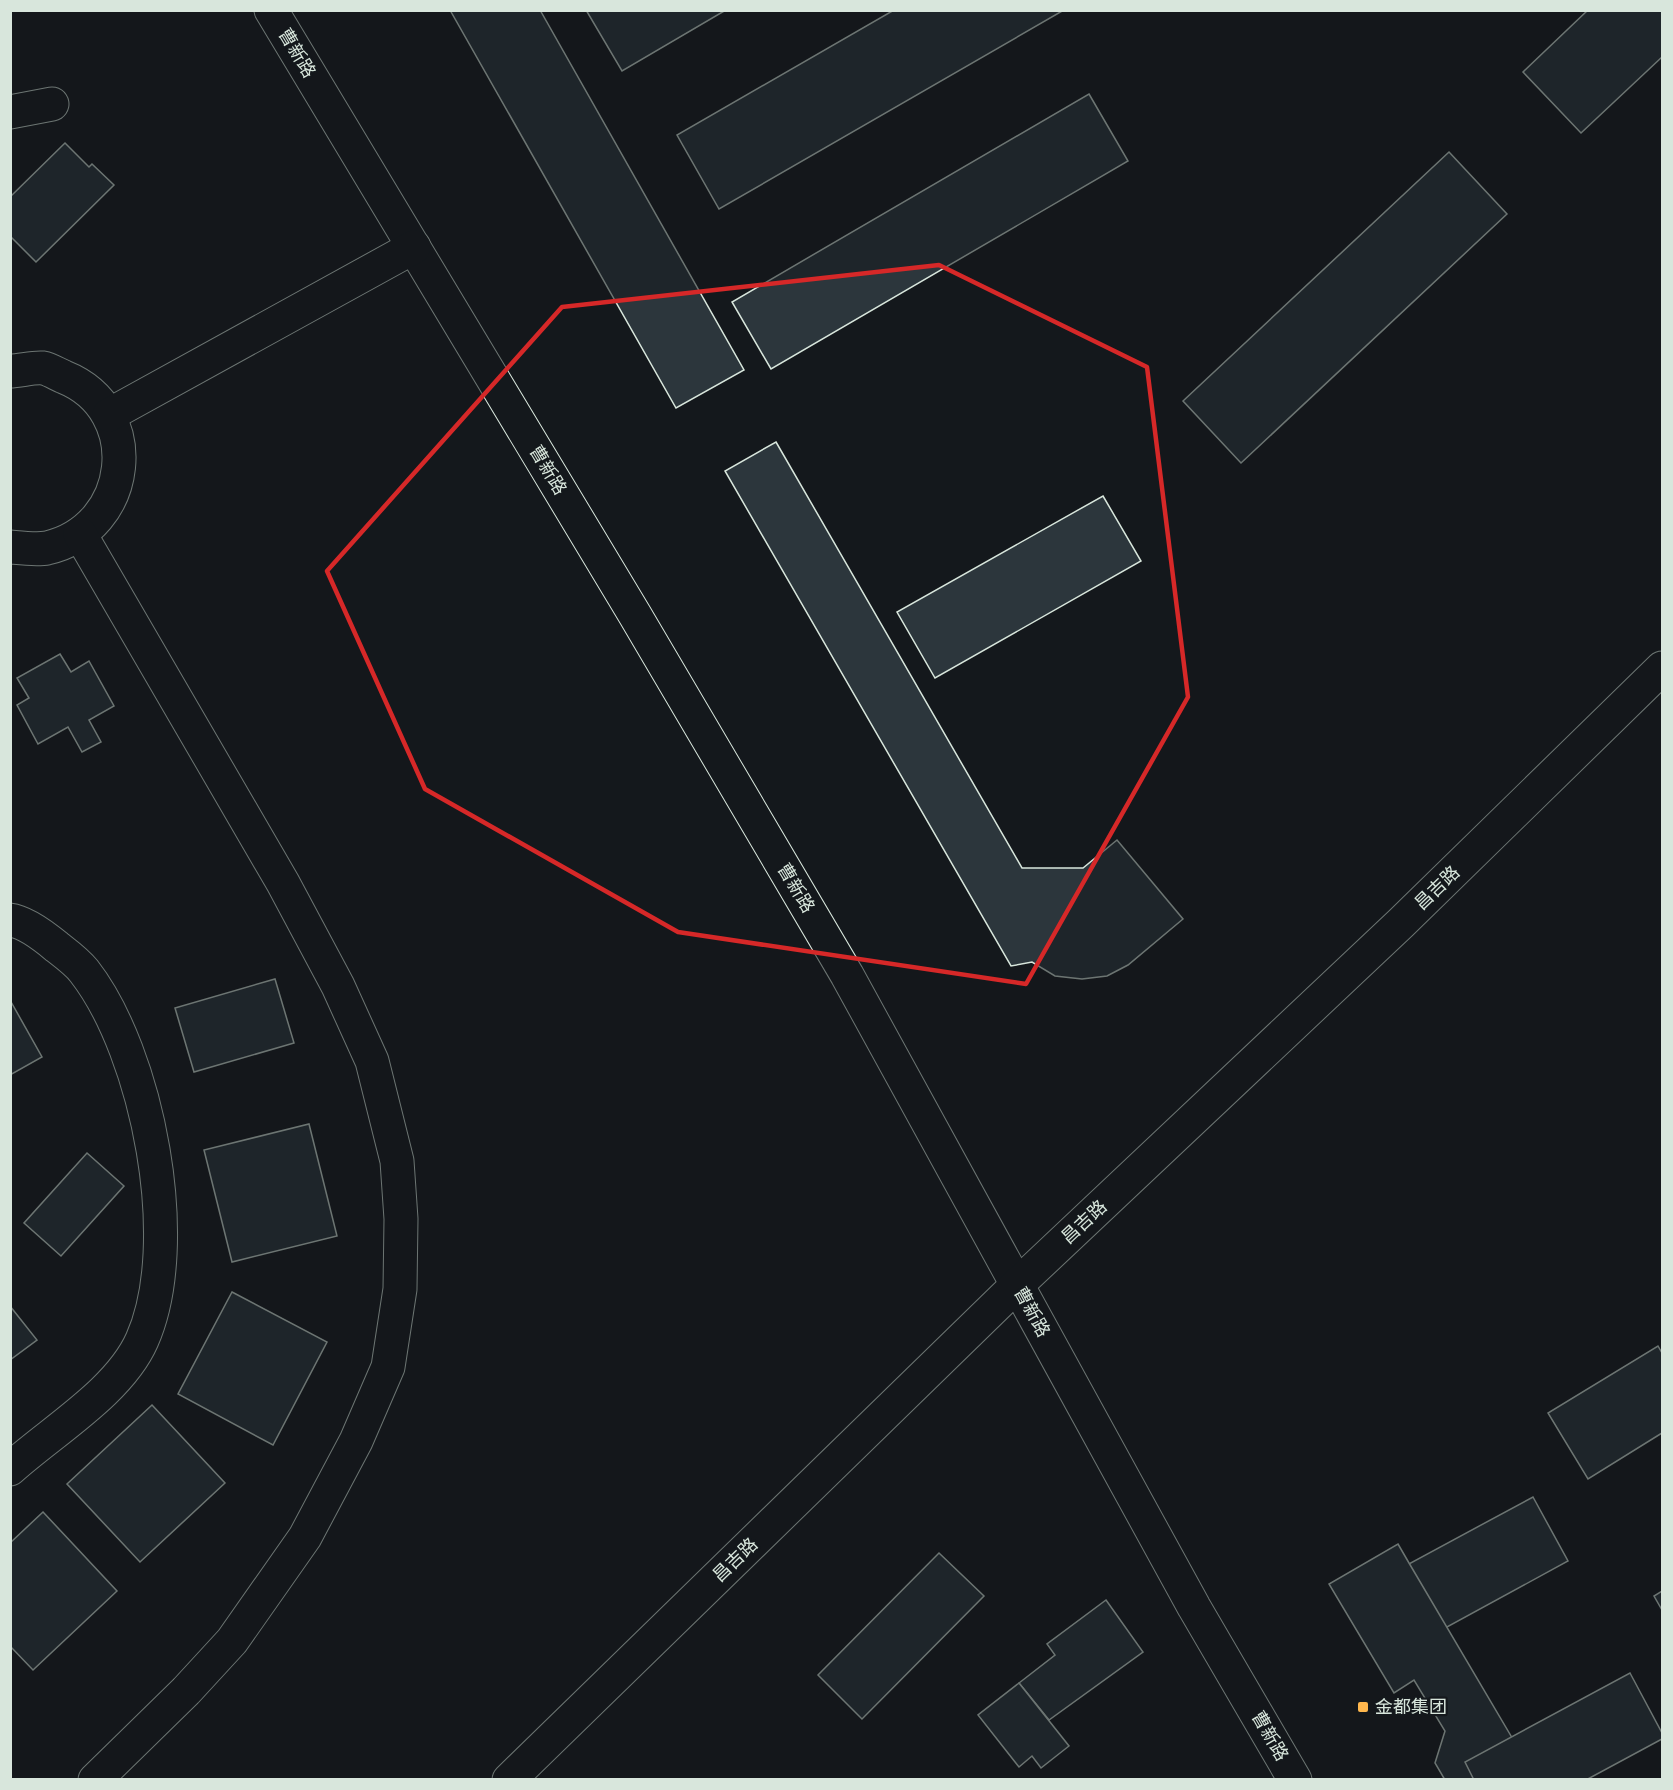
<svg xmlns="http://www.w3.org/2000/svg" width="1673" height="1790" font-family="'Golos Text','Noto Sans SC',sans-serif">
	<rect width="100%" height="100%" fill="#14181c"/>
	<g fill="#2c363c" stroke="#d8e6dc" stroke-width="1.5">
		<polygon points="450,10 540,10 744,370 676,408"/>
		<polygon points="586,10 726,10 622,71"/>
		<polygon points="894,10 1064,10 719,209 677,135"/>
		<polygon points="1588,10 1662,10 1662,57 1581,133 1523,72"/>
		<polygon points="1089,94 1128,161 771,369 732,302"/>
		<polygon points="65,143 89,167 92,164 114,185 36,262 10,236 10,197"/>
		<polygon points="1449,152 1507,214 1241,463 1183,401"/>
		<polygon points="776,442 1022,868 1083,868 1117,840 1183,919 1128,965 1107,976 1082,979 1055,976 1032,962 1011,966 725,471"/>
		<polygon points="1103,496 1141,561 935,678 897,612"/>
		<polygon points="60,654 71,672 89,661 114,706 89,720 101,742 82,752 68,727 38,744 17,705 29,698 17,678"/>
		<polygon points="275,979 294,1043 194,1072 175,1008"/>
		<polygon points="10,1000 42,1057 10,1075"/>
		<polygon points="309,1124 337,1236 232,1262 204,1150"/>
		<polygon points="87,1153 124,1186 61,1256 24,1223"/>
		<polygon points="232,1292 327,1342 273,1445 178,1394"/>
		<polygon points="10,1306 37,1340 10,1360"/>
		<polygon points="1658,1346 1662,1353 1662,1433 1588,1479 1548,1413"/>
		<polygon points="152,1405 225,1483 140,1562 67,1484"/>
		<polygon points="1533,1497 1568,1561 1403,1651 1368,1586"/>
		<polygon points="43,1512 117,1591 33,1670 10,1646 10,1543"/>
		<polygon points="1398,1544 1409,1563 1537,1780 1445,1780 1435,1763 1445,1731 1414,1680 1394,1693 1329,1584"/>
		<polygon points="939,1553 984,1596 862,1719 818,1675"/>
		<polygon points="1662,1591 1662,1610 1654,1596"/>
		<polygon points="1106,1600 1143,1652 1049,1720 1019,1683 1055,1655 1047,1644"/>
		<polygon points="1630,1673 1662,1733 1662,1739 1586,1780 1474,1780 1465,1762"/>
		<polygon points="1019,1683 1069,1746 1041,1768 1032,1756 1019,1767 978,1715"/>
	</g>
	<g fill="none" stroke-linecap="round" stroke-linejoin="round">
		<defs>
			<g id="minor">
				<polyline points="271,10 635,615 847,975 1194,1607 1295,1780"/>
				<polyline points="10,112 52,104"/>
				<path d="M 10,371 C 20,371 33,367 43,368 C 49,369 57,374 64,377 C 146,410 133,528 47,548 C 37,550 21,548 10,547"/>
				<polyline points="109,415 414,247"/>
				<polyline points="80,534 283,883 338,986 372,1061 397,1161 401,1219 400,1289 388,1367 356,1441 305,1537 232,1641 186,1691 95,1780"/>
				<path d="M 10,920 C 26,922 45,937 57,947 C 66,954 77,962 84,971 C 148,1053 185,1244 142,1340 C 119,1392 52,1431 10,1469"/>
				<polyline points="509,1780 1017,1285 1401,923 1662,668"/>
			</g>
		</defs>
		<use href="#minor" stroke="#d8e6dc" stroke-width="35"/>
		<use href="#minor" stroke="#14181c" stroke-width="33"/>
	</g>
	<path d="M0 0H1673V1790H0ZM 939,265 L 1147,367 L 1188,697 L 1026,984 L 678,932 L 425,789 L 327,571 L 562,307 Z" fill="#14181c" fill-opacity=".55" fill-rule="evenodd"/>
	<path fill="none" stroke="#d62828" stroke-width="4.5" stroke-linejoin="round" d="M 939,265 L 1147,367 L 1188,697 L 1026,984 L 678,932 L 425,789 L 327,571 L 562,307 Z"/>
	<rect fill="#ffb74d" stroke="#14181c" stroke-width="2" x="1357" y="1701" width="12" height="12" rx="3"/>
	<g text-anchor="middle" stroke-width="4.5" stroke-linejoin="round" paint-order="stroke">
		<g font-size="18" fill="#d8e6dc" stroke="#14181c">
			<text transform="translate(297 53) rotate(59)" y="6">曹新路</text>
			<text transform="translate(548 470) rotate(59)" y="6">曹新路</text>
			<text transform="translate(796 888) rotate(59)" y="6">曹新路</text>
			<text transform="translate(1437 888) rotate(-44)" y="6">昌吉路</text>
			<text transform="translate(1084 1222) rotate(-43)" y="6">昌吉路</text>
			<text transform="translate(1032 1312) rotate(61)" y="6">曹新路</text>
			<text transform="translate(735 1560) rotate(-44)" y="6">昌吉路</text>
			<text transform="translate(1270 1736) rotate(60)" y="6">曹新路</text>
		</g>
		<g font-size="18" fill="#d8e6dc" stroke="#14181c" text-anchor="start">
			<text x="1375" y="1713">金都集团</text>
		</g>
	</g>
	<rect width="1673" height="1790" fill="none" stroke="#d8e6dc" stroke-width="24"/>
</svg>
